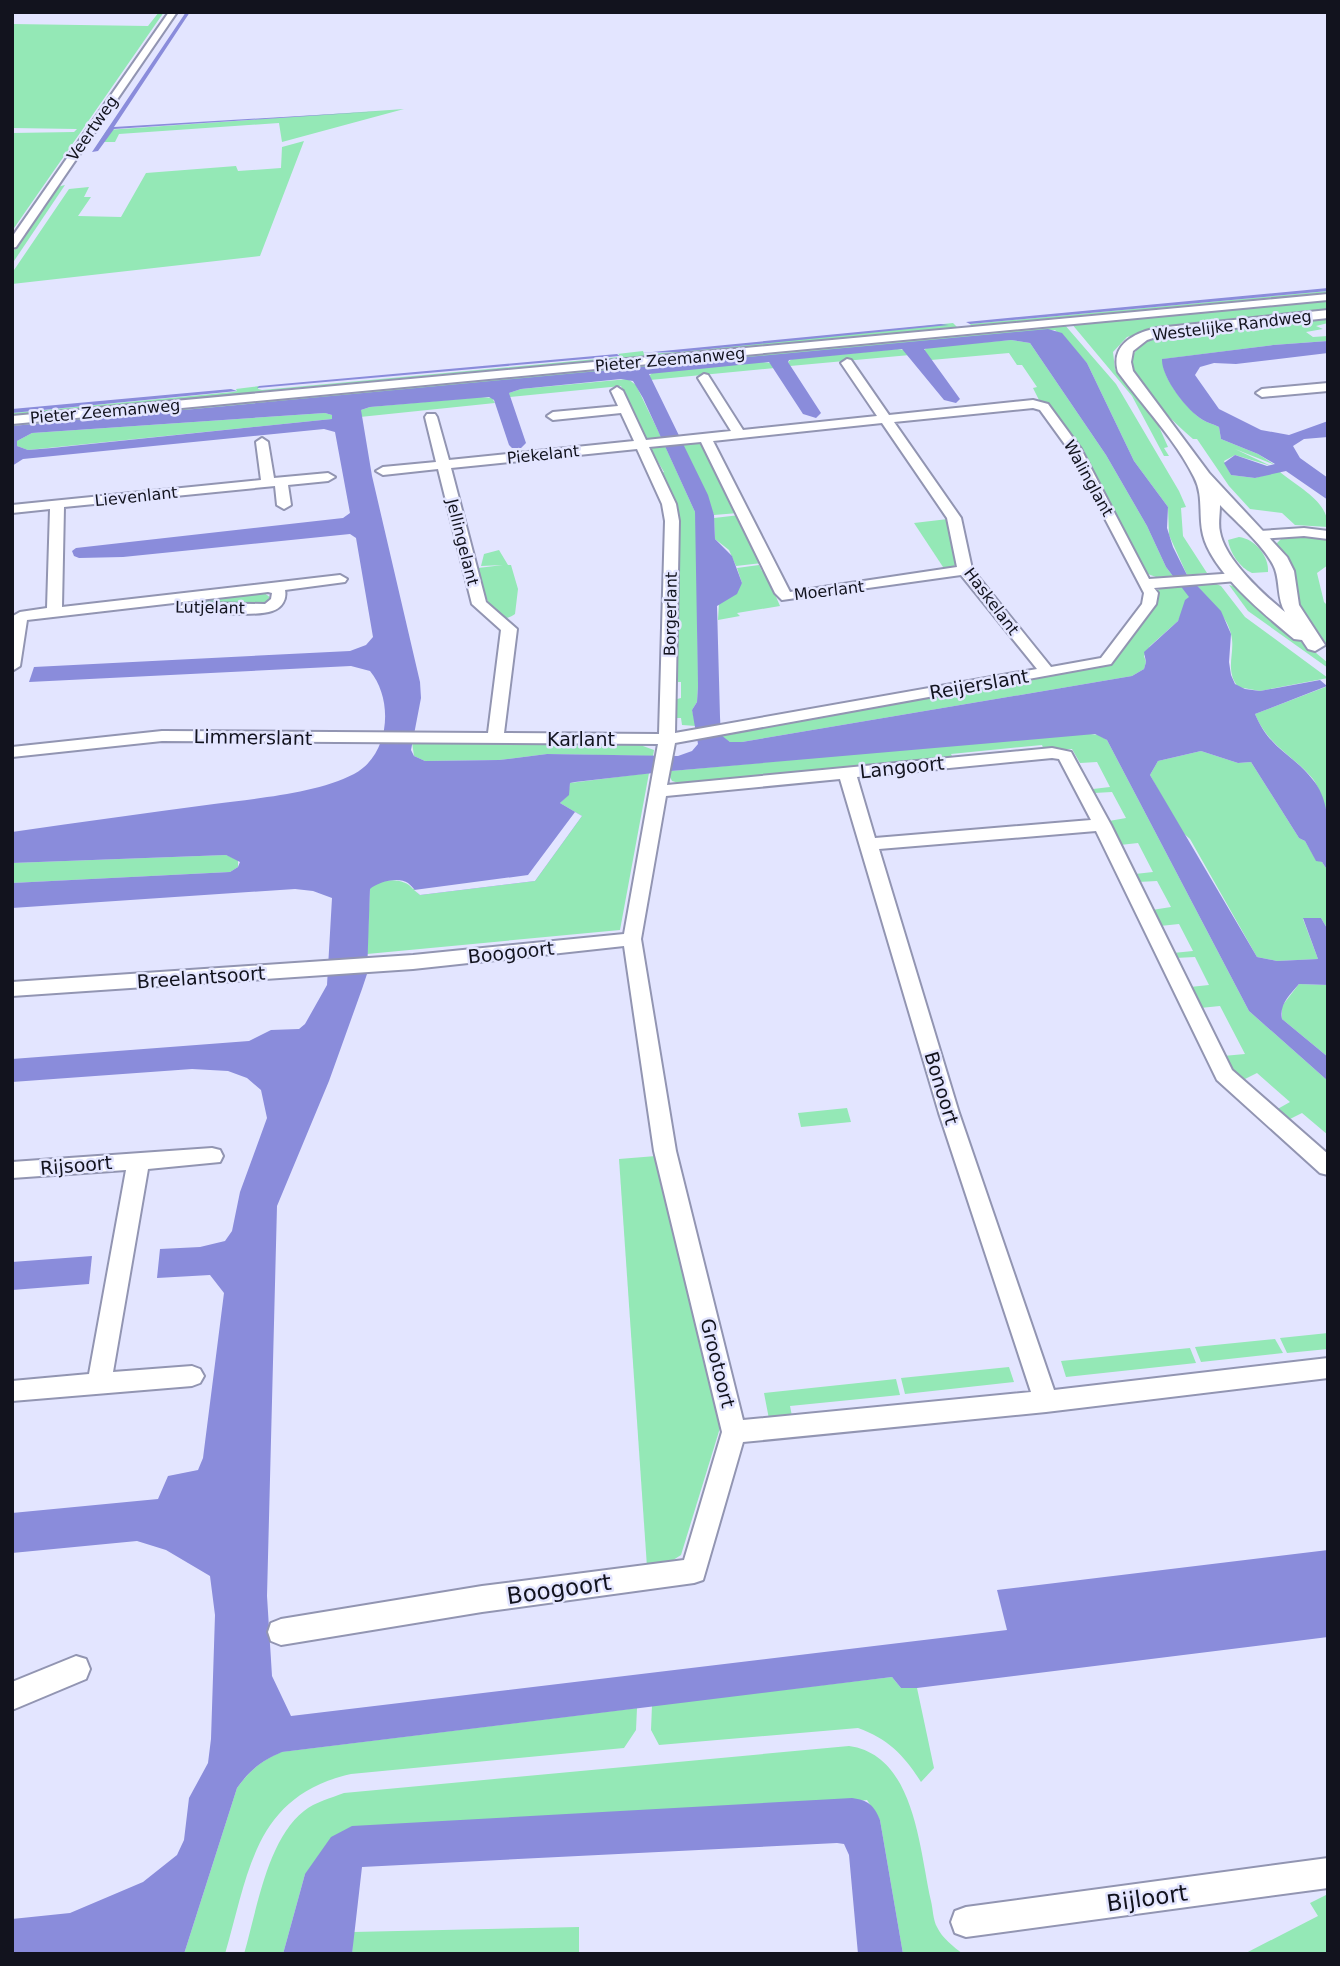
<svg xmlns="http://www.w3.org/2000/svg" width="1340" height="1966" font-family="'DejaVu Sans',sans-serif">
	<rect width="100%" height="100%" fill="#e3e5ff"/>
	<g fill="#94e8b6">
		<polygon points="159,12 164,12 12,231 12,133 74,132 77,129 12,128 12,24 148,26"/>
		<polygon points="404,109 282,142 279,123 119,134 115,142 99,142 107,130"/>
		<polygon points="304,141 260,256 12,284 12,273 69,189 89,187 84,197 91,197 78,216 121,217 146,173 236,166 238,171 281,168 282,147"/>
		<polygon points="65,185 12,264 13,252 57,187"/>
		<polygon points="1328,291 1328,295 973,328 970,324"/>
		<polygon points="1328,299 1328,311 1164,326 1127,337 1113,352 1115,369 1156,420 1168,447 1164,448 1169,456 1164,456 1132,396 1071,323"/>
		<path d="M 1328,317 L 1328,323 L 1316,326 L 1323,329 L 1306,332 L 1313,337 L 1328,336 L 1328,341 L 1273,345 L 1163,359 C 1160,376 1188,411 1203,420 C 1208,423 1213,424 1219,427 L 1221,439 L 1258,454 L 1275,465 L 1235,449 L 1271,466 L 1235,455 L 1224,461 L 1231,475 L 1255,478 L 1279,471 C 1298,488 1328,500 1328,527 L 1295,525 L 1282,513 L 1250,509 L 1229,486 L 1197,439 L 1193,439 C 1176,424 1128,382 1132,359 C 1135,346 1150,340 1161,336 C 1182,330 1204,330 1225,327 C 1259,324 1294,320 1328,317 Z"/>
		<polygon points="953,323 957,327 955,330 12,417 12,413 233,392 237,391 236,389 259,386 258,389 262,390 618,357 619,354 617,354 643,351 644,354 679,352"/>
		<polygon points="1064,324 1116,384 1179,491 1186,507 1181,508 1183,536 1207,573 1187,575 1169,535 1168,507 1134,461 1087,363 1055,330 12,426 12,422"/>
		<polygon points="1011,340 1030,343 1106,455 1147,526 1166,567 1173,576 1156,577 1145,573 1083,453 1085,452 1049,406 1039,400 1033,388 1037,387 1022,365 1017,365 1009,353 931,360 923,351 928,347"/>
		<polygon points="897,349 905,350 910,355 790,366 788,362 792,359"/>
		<polygon points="762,362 771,363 775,368 650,380 649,376 653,372"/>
		<polygon points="628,379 636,385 662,439 646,441 621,386 510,397 509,393 521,389"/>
		<polygon points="480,397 492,398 495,403 360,417 361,410 370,407"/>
		<polygon points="325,413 332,415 332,419 28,450 17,446 17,441 32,433"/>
		<polygon points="702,442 738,513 714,515 682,444"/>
		<polygon points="665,446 695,512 697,527 698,686 697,702 692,710 696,726 682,725 681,718 677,718 677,699 681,698 681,682 678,682 678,518 661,473 664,472 649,447"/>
		<polygon points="740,515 762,563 736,566 729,550 715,539 714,518"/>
		<polygon points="948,519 958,564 945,570 914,523"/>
		<polygon points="1308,535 1328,538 1328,565 1317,573 1324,602 1328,606 1328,646 1304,621 1274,546 1283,537"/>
		<path d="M 1239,537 C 1255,539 1269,556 1268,572 L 1252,573 C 1239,567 1230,553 1228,540 Z"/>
		<path d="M 499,550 L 508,565 L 511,565 L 518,589 L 515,614 C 492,632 481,583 478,568 L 503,565 L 481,566 L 484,554 Z"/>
		<polygon points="759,565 762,571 765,571 780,606 737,613 740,616 718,620 719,603 742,583 737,568"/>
		<path d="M 1214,583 L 1221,586 L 1245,617 L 1328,678 L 1260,691 L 1238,687 C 1224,669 1236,653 1231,634 C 1226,613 1208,601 1196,584 Z"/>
		<polygon points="1182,585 1190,597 1178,621 1150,646 1144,656 1146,662 1144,669 1132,676 742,742 730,742 721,736 1109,665 1157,605 1158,590 1165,586"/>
		<polygon points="1229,585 1237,587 1328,663 1328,668 1248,611"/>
		<polygon points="263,592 271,598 262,604 169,604"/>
		<path d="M 1328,686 L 1328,815 C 1323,804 1320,788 1313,779 C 1292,754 1269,747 1255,714 Z"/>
		<polygon points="1082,733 1099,735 1107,740 1249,1011 1328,1081 1328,1135 1302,1113 1286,1121 1274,1111 1290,1102 1257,1073 1241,1081 1232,1073 1223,1056 1245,1054 1220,1006 1200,1008 1190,987 1209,985 1195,957 1175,958 1173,953 1193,951 1179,924 1160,926 1152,910 1171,907 1157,881 1138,882 1135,874 1153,872 1138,843 1120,845 1109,821 1126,818 1112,792 1094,793 1093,789 1110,787 1097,762 1080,763 1072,749 1044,750 1042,745 951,754 953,758 682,784 672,781 670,777 671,771"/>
		<polygon points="412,742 643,743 643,746 654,750 653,756 547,754 499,760 425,761 414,756"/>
		<polygon points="1201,751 1238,763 1251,762 1299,838 1305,841 1316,860 1322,862 1328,871 1328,930 1321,918 1303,919 1318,959 1277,961 1257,957 1190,839 1181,831 1150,775 1158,761"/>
		<path d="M 649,773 L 620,930 L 367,954 L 370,888 C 381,878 404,877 413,889 L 582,816 L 560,803 L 568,795 L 570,783 Z"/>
		<polygon points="226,855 238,860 238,867 230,872 12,883 12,863"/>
		<polygon points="1299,984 1328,985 1328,1057 1282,1019 1282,1006"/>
		<polygon points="847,1108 851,1122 801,1127 798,1113"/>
		<polygon points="656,1156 720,1428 681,1555 667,1564 647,1567 619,1159"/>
		<polygon points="1328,1333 1328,1349 1287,1353 1280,1338"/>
		<polygon points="1275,1339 1283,1353 1201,1362 1195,1347"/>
		<polygon points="1190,1348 1196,1363 1066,1377 1061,1361"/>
		<polygon points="1009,1367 1014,1382 905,1394 901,1378"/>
		<polygon points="896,1379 900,1395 790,1406 792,1416 769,1419 764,1393"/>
		<path d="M 892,1677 L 901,1688 L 917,1688 L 934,1768 L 921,1782 C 904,1755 888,1739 858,1728 L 659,1745 L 651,1730 L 652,1705 Z"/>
		<path d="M 637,1708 L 636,1730 L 624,1748 L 351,1774 C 254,1796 249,1872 225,1954 L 184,1954 L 237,1788 C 250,1770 261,1761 281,1752 Z"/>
		<path d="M 849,1746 C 915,1755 919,1848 931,1901 C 933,1909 933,1920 937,1927 C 942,1938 954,1947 963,1954 L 903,1954 L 880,1820 L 867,1800 L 305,1874 L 283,1954 L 244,1954 C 257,1910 267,1840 304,1811 C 315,1802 331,1798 344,1793 Z"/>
		<polygon points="1328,1894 1328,1954 1244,1954 1318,1916 1310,1903"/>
		<polygon points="579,1927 579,1954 352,1954 353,1932"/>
	</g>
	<g fill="#8a8cdb" fill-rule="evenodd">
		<polygon points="186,12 190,12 114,127 383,111 114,129 98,151 92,152"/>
		<polygon points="1328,288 1328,291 970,324 966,322"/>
		<polygon points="941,324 949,325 679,352 642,353"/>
		<path d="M 1048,329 L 1062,333 L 1087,363 L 1134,461 L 1168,507 L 1167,528 L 1173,547 L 1187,575 L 1221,611 L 1231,634 L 1229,662 L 1231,675 L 1235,684 L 1245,689 L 1260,691 L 1320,680 L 1327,686 L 1255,714 C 1270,750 1292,753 1313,780 C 1333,804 1328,842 1328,871 L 1322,862 L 1316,861 L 1305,841 L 1299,838 L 1251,762 L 1238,763 L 1201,751 L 1158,761 L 1150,775 L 1257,957 L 1277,961 L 1318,959 L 1303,918 L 1321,918 L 1328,930 L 1328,985 L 1299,984 C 1290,995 1279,1004 1282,1019 L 1328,1057 L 1328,1081 L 1249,1011 L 1107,740 L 1095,734 L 671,771 L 575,782 L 570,783 L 569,795 L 560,803 L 582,816 L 535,881 L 420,895 C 416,892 412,886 408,883 C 399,876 377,882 370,889 L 367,974 L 362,989 L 329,1081 L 277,1206 L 267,1596 L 272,1676 L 291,1716 L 1007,1630 L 997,1590 L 1328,1550 L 1328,1637 L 917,1688 L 901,1688 L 892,1677 L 282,1752 C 261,1761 250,1770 237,1788 L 184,1954 L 12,1954 L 12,1919 L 70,1913 L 143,1882 L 177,1855 L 184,1840 L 189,1798 L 208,1763 L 211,1739 L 215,1615 L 210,1576 L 166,1550 L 137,1541 L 12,1553 L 12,1513 L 158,1499 L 168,1476 L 198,1470 L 203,1458 L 224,1293 L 210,1275 L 157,1278 L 160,1249 L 200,1247 L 225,1241 L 232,1231 L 240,1192 L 267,1118 L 261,1090 L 247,1078 L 228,1071 L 192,1069 L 12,1082 L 12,1059 L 249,1041 L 271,1030 L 299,1029 L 305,1024 L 327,985 L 332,898 L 313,891 L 295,889 L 12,908 L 12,883 L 230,872 L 238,867 L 240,862 L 226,855 L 12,863 L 12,832 C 79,822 147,813 214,804 C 257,798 315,794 354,774 C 390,755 394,700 370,671 L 351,666 L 29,682 L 34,667 L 350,651 L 366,645 L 373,637 L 356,538 L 350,534 L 123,557 L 79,558 L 74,556 L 72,551 L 76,548 L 343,518 L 350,513 L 335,432 L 324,429 L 23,459 L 12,466 L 12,426 ZM 1011,340 L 1030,343 L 1106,455 L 1147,526 L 1166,567 L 1189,597 L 1185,600 L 1178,621 L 1144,652 L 1146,662 L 1144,669 L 1132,676 L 742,742 L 730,742 L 721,735 L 720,717 L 717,606 L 737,594 L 742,583 L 732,556 L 715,539 L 714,515 L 708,495 L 649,374 L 769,362 L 803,414 L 816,418 L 821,413 L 788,362 L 789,360 L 902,349 L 944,400 L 956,403 L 960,399 L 924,349 ZM 621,379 L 633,381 L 643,398 L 695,512 L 698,686 L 697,702 L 692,710 L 698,744 L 692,751 L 678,756 L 547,754 L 499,760 L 425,761 L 414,756 L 411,750 L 421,698 L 420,682 L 372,476 L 361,410 L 370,407 L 489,397 L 494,400 L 509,445 L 512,448 L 521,448 L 526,443 L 509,393 L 521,389 ZM 325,413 L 332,415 L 332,419 L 52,448 L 28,450 L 17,446 L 17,441 L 32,433 Z"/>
		<path d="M 1328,341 L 1328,353 L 1236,364 L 1214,363 L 1200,367 L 1195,375 L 1219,409 L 1261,430 L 1289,435 L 1328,421 L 1328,437 L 1304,439 L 1293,446 L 1300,458 L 1328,478 L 1328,500 L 1286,471 L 1255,478 L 1231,475 L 1224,463 L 1235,455 L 1267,466 L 1275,464 L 1258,454 L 1221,439 L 1219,427 C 1213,424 1208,423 1203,420 C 1187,411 1161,377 1162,359 L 1273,345 Z"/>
		<polygon points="617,354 620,356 257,388 259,386"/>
		<polygon points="231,389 237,391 12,413 12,409"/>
		<polygon points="92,1256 89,1284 12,1290 12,1262"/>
		<path d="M 852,1798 C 868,1800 874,1805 880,1820 L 903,1954 L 858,1954 L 849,1855 L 844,1844 L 837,1843 L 362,1867 L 352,1954 L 283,1954 L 305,1874 L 331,1837 L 352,1826 Z"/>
	</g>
	<polygon fill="#e3e5ff" points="575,812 582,816 535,881 420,895 414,890 528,875"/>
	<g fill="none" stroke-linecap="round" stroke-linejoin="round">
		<defs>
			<g id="minor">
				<polygon points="169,12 177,12 16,247 12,248 12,237"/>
				<polygon points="1328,294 1328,300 12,424 12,416"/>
				<path d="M 847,359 L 851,360 L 889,415 L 1033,400 L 1048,404 L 1081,449 L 1149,579 L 1237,573 L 1244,577 L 1237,581 L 1154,588 L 1158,593 L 1156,604 L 1111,664 L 675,743 L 667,785 L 1052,748 L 1071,752 L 1111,825 L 1232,1070 L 1328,1154 L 1328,1175 L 1320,1173 L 1217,1080 L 1096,831 L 879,849 L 959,1113 L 1054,1390 L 1328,1358 L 1328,1378 L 1046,1412 L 743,1442 L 703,1580 L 694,1583 L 482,1612 L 281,1645 L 271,1641 L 268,1632 L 271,1623 L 281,1619 L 482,1586 L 684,1560 L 722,1432 L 654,1151 L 624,946 L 413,969 L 12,996 L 12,982 L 413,955 L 624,934 L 658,744 L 162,741 L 12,757 L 12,747 L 162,731 L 488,733 L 501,630 L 472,604 L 438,469 L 383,475 L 376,471 L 383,467 L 436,462 L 425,417 L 427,414 L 435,414 L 437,417 L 449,460 L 634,441 L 621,413 L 553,420 L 547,416 L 553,412 L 618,406 L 611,391 L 617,387 L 623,391 L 646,440 L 731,431 L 698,378 L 704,374 L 708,375 L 743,430 L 877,416 L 841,363 ZM 1033,408 L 1040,410 L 1069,450 L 1144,593 L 1142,604 L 1101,658 L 1051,667 L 972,569 L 961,518 L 894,422 ZM 882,423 L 947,518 L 957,567 L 790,592 L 713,441 ZM 701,442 L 775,593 L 782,600 L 961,575 L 1037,669 L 675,733 L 679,521 L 676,504 L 649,447 ZM 637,449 L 662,504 L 665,521 L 659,734 L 504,733 L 517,629 L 486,602 L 451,468 ZM 1052,758 L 1059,759 L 1091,820 L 875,838 L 857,777 ZM 840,779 L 939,1113 L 1031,1392 L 743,1420 L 676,1151 L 641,939 L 666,796 Z"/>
				<polygon points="1328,383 1328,391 1262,397 1256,393 1262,389"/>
				<path d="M 262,438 L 268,442 L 274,478 L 328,473 L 335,477 L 328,481 L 288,485 L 291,505 L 284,509 L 277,505 L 275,486 L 64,507 L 62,607 L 340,575 L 347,579 L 345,582 L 285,590 C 287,599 282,608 272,611 C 255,617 206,612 186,611 L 179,607 L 186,603 L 265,604 L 271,599 L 272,593 L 268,592 L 27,620 L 20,666 L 12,671 L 13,616 L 20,612 L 47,608 L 50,509 L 12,513 L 12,505 L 261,480 L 256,442 Z"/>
				<polygon points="1304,528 1328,531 1328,539 1304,536 1260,539 1253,535 1260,531"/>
				<polygon points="212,1148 220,1150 223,1156 220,1162 148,1169 113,1372 192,1366 200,1369 204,1376 200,1383 192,1386 12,1401 12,1381 89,1374 126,1170 12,1178 12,1162"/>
				<polygon points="76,1656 86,1659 90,1669 86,1679 12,1710 12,1682"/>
				<polygon points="1328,1858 1328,1888 966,1937 955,1933 951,1922 955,1911 966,1907"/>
			</g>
			<path id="tertiary" d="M 1328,310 L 1328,318 L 1159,336 L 1147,340 L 1133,351 L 1131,362 L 1133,371 L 1209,473 L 1287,557 L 1294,571 L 1299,605 L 1325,645 L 1315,651 L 1308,649 L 1302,640 L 1294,639 C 1265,615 1212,572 1203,535 C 1198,515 1204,496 1194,477 C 1175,439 1143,406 1118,372 C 1110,345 1134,333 1157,328 ZM 1220,505 C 1236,522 1267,548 1275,569 C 1280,583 1277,599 1285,612 C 1264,595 1225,560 1220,532 C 1218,524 1220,514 1220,505 Z"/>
		</defs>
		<use href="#minor" stroke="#9295b2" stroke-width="4"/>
		<use href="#tertiary" stroke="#9295b2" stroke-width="4"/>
		<use href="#minor" fill="#fff" fill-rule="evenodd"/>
		<use href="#tertiary" fill="#fff" fill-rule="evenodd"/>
	</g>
	<g text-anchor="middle" stroke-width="5" stroke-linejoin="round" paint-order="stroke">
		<g font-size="16" fill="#12131e" stroke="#e3e5ff">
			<text transform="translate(92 128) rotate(-55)" y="6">Veertweg</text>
			<text transform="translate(1232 325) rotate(-7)" y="6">Westelijke Randweg</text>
			<text transform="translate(670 359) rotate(-5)" y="6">Pieter Zeemanweg</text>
			<text transform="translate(105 411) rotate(-5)" y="6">Pieter Zeemanweg</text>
			<text transform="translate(543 454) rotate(-6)" y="6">Piekelant</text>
			<text transform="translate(1089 478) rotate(61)" y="6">Walinglant</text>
			<text transform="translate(136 496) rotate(-6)" y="6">Lievenlant</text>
			<text transform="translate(463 542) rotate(76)" y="6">Jellingelant</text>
			<text transform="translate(829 590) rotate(-7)" y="6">Moerlant</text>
			<text transform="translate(992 601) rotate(53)" y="6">Haskelant</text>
			<text transform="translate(210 607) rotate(1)" y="6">Lutjelant</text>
			<text transform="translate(670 614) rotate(-89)" y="6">Borgerlant</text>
		</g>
		<g font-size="19" fill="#12131e" stroke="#e3e5ff">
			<text transform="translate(979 684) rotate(-10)" y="7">Reijerslant</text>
			<text transform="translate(253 737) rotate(1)" y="7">Limmerslant</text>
			<text x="581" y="746">Karlant</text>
			<text transform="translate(902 767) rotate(-6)" y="7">Langoort</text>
			<text transform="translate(511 952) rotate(-6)" y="7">Boogoort</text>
			<text transform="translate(201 977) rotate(-4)" y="7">Breelantsoort</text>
			<text transform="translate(942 1088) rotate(73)" y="7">Bonoort</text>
			<text transform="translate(76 1165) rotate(-5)" y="7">Rijsoort</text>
			<text transform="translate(718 1363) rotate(76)" y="7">Grootoort</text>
		</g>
		<g font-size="23" fill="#12131e" stroke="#e3e5ff">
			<text transform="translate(559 1589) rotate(-8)" y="8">Boogoort</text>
			<text transform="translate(1147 1898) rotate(-8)" y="8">Bijloort</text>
		</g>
	</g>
	<rect width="1340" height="1966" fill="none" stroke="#12131e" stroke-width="28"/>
</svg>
